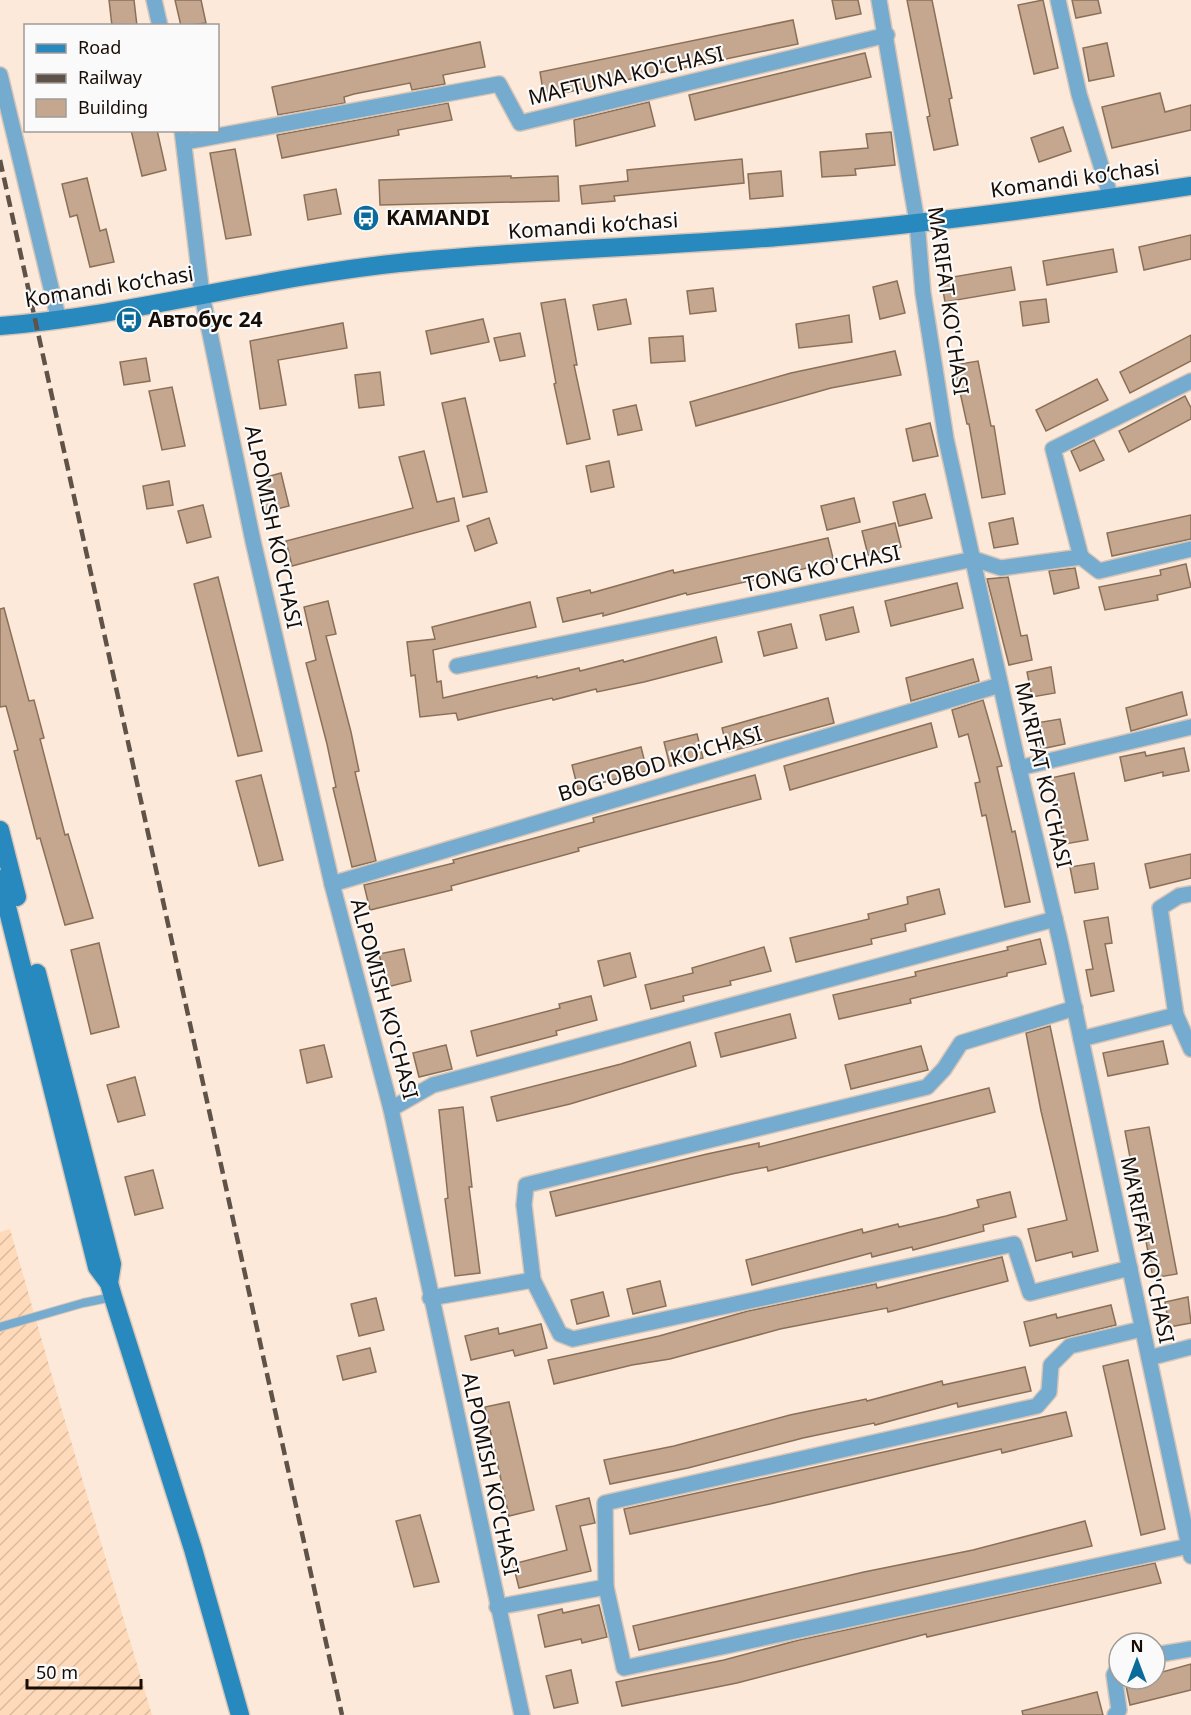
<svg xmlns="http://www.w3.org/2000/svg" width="1191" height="1715" font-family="'Noto Sans',sans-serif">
	<defs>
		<pattern id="industrial-furrows" width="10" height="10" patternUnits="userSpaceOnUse" patternTransform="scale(1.5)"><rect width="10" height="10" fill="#ffdaba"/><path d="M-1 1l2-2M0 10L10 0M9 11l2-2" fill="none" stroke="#daba9e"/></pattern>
	</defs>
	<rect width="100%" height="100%" fill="#fce9da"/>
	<polygon fill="url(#industrial-furrows)" points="10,1229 60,1404 152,1715 0,1715 0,1232"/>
	<g fill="#c4a78e" stroke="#8b7058" stroke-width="1.5">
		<polygon points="109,0 134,0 137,26 112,26"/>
		<polygon points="175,0 201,0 206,23 181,26"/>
		<polygon points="832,0 858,0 861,14 836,19"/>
		<polygon points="907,0 932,0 952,98 949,99 958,145 934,150 927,117 930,116"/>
		<polygon points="1043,0 1058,68 1034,74 1018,5"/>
		<polygon points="1072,0 1098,0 1101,13 1076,18"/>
		<polygon points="793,20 798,44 544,97 540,72"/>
		<polygon points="480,42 485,67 443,75 445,84 412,90 410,83 354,94 344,97 345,103 278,115 272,87"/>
		<polygon points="1107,43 1114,76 1089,81 1083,48"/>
		<polygon points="865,53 871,77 695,120 689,95"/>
		<polygon points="1160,93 1165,112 1191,105 1191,130 1112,148 1102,107"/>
		<polygon points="649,102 655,126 576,146 574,120"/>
		<polygon points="448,103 452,120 398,130 399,135 282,158 277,135"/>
		<polygon points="1063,127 1071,151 1039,162 1031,138"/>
		<polygon points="131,130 157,130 166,170 142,176"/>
		<polygon points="891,132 895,165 855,169 856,175 822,177 820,152 868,148 866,134"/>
		<polygon points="235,149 251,235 226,239 210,153"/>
		<polygon points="742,159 744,183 614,196 615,201 582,204 580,186 628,181 627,170"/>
		<polygon points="781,171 783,196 750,199 748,174"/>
		<polygon points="511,176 511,178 558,176 559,201 380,205 379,180"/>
		<polygon points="87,178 100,231 106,229 114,262 90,267 77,215 70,217 62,184"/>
		<polygon points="336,189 341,214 308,220 304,195"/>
		<polygon points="1191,235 1191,259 1144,270 1139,247"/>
		<polygon points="1113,249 1117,272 1047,285 1043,261"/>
		<polygon points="1011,267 1015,290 945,302 941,279"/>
		<polygon points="897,281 905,313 880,319 873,287"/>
		<polygon points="713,288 716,311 690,314 687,291"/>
		<polygon points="565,299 577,365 574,365 590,439 567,444 554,384 556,383 541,303"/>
		<polygon points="626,299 631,324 598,330 593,305"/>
		<polygon points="1046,299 1049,322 1023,326 1020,302"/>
		<polygon points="849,315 852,342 799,348 796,324"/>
		<polygon points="483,319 489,342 431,354 426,331"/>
		<polygon points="343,323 347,348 278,360 286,405 260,409 250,341"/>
		<polygon points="520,333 525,356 500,361 494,338"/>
		<polygon points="1191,335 1191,361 1130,393 1120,372"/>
		<polygon points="683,336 685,361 651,363 649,338"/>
		<polygon points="895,351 901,375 831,388 696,426 690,402 791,373"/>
		<polygon points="146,358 150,381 124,385 120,362"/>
		<polygon points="978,361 991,426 994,426 1005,494 982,498 969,424 967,424 954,365"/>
		<polygon points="380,372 384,405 359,408 355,375"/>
		<polygon points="1097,379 1108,400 1046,431 1036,410"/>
		<polygon points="172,387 185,446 162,450 149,391"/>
		<polygon points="1185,396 1191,408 1191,419 1129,452 1119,431"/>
		<polygon points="465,398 487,492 463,497 442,403"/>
		<polygon points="636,405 642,430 618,435 613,410"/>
		<polygon points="930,423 938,456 913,461 906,429"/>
		<polygon points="1094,440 1104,460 1080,471 1071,451"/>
		<polygon points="424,451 437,502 454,498 459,521 292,566 286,541 413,508 399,457"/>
		<polygon points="609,461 614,487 591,492 586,466"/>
		<polygon points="281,473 289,506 265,512 256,480"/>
		<polygon points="169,481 173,505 147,509 143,486"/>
		<polygon points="925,494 932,518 899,526 893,502"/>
		<polygon points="854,498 860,522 827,530 821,506"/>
		<polygon points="203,505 211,537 187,543 178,511"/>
		<polygon points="1191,515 1191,539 1112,556 1107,533"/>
		<polygon points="489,518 497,543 475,551 467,526"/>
		<polygon points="1013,518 1018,544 994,548 989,523"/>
		<polygon points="895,523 901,547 868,555 862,531"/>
		<polygon points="828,538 834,562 687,595 686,593 603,616 603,613 563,622 557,598 590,590 591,593 673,570 674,573"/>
		<polygon points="1186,564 1191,587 1157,595 1158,600 1105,610 1099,587 1161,575 1160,570"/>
		<polygon points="1075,568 1079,588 1054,594 1049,571"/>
		<polygon points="218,577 262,751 238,756 194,584"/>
		<polygon points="1008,577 1021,636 1027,635 1032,660 1009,665 987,579"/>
		<polygon points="957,583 963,608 891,626 885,601"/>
		<polygon points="328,601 336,634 326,636 351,732 359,771 355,772 376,861 352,867 333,788 336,787 327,744 306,663 316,660 304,607"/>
		<polygon points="530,602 536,627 433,650 437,682 441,681 443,698 537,676 537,678 579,668 580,671 623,660 624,662 716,637 722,662 644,682 597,692 596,689 553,700 552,698 458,720 456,713 420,717 415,675 411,676 407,642 435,639 432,627"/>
		<polygon points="853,607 859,632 826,640 820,615"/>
		<polygon points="4,608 29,701 34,700 44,738 40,739 65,835 68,834 93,918 65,925 40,838 37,839 14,751 18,750 6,706 0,707 0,609"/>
		<polygon points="791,624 797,648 764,656 758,632"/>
		<polygon points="973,659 979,681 911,701 906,678"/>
		<polygon points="1051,667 1055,693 1032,697 1027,672"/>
		<polygon points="1182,692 1187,715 1131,731 1126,708"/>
		<polygon points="828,698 834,723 728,752 722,728"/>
		<polygon points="983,700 1002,766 997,767 1012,832 1015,831 1030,902 1005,907 986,815 982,816 975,783 980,782 968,734 959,737 952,710"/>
		<polygon points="1060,719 1065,744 1041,749 1036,723"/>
		<polygon points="931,723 937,747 790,790 784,766"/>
		<polygon points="697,734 703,758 670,766 664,742"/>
		<polygon points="641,747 647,771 578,789 572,765"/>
		<polygon points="1184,748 1189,771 1163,776 1163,772 1125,781 1120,757 1145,752 1146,756"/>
		<polygon points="1074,773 1088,840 1065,844 1051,778"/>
		<polygon points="261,775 283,860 259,866 236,781"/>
		<polygon points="755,775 761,799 578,848 579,851 451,886 452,890 370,910 364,885 454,863 453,860 594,822 593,818"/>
		<polygon points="1191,854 1191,878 1150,888 1145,864"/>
		<polygon points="1094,863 1098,889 1075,893 1070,867"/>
		<polygon points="939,889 945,914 905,924 906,931 871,939 872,944 796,962 790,938 869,919 868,914 908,904 907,897"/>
		<polygon points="1108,917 1112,943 1105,944 1114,991 1091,996 1086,970 1093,969 1084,921"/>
		<polygon points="1040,939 1046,964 1007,973 1007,976 910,999 911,1003 839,1019 833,995 916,976 915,972 1008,950 1007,947"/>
		<polygon points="99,943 119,1027 91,1034 71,950"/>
		<polygon points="764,947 771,971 730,981 731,985 683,996 684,1001 651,1009 645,985 693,973 692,968"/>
		<polygon points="404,949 411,981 387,987 379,954"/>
		<polygon points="630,953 636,977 604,986 598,961"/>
		<polygon points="591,996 597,1020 556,1031 557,1035 477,1056 471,1031 560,1008 559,1004"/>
		<polygon points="790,1014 796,1038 721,1057 715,1033"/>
		<polygon points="1050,1026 1098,1251 1073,1257 1072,1252 1036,1261 1028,1229 1067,1220 1041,1111 1026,1033"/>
		<polygon points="1163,1041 1168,1064 1108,1076 1103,1053"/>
		<polygon points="690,1042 696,1066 570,1104 497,1121 491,1097 621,1064"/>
		<polygon points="324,1045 332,1077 307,1083 300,1050"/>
		<polygon points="446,1045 452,1069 419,1077 413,1053"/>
		<polygon points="921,1046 928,1070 851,1089 845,1065"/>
		<polygon points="135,1077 145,1115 118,1122 107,1085"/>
		<polygon points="989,1088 995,1112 768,1171 767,1167 732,1174 556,1216 550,1192 707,1154 759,1143 759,1147"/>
		<polygon points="463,1107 472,1187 469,1187 480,1273 455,1276 445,1199 448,1198 439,1110"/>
		<polygon points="1149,1127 1177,1274 1153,1278 1125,1131"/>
		<polygon points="153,1170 163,1208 135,1215 125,1177"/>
		<polygon points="1010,1192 1016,1217 983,1225 984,1231 913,1250 912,1247 872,1257 871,1253 752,1285 746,1260 862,1229 863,1233 898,1224 899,1227 946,1216 979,1207 977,1200"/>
		<polygon points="1002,1257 1008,1281 888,1312 887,1308 780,1329 670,1359 632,1365 554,1384 548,1360 659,1336 748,1311 876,1284 877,1288"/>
		<polygon points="660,1281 666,1306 633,1314 627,1289"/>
		<polygon points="603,1292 609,1316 577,1324 571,1300"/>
		<polygon points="1188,1297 1191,1323 1169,1327 1165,1302"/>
		<polygon points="376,1298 384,1330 359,1336 351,1304"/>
		<polygon points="1111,1305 1116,1325 1030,1346 1024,1322 1056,1314 1057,1318"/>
		<polygon points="541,1324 547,1348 515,1356 513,1350 471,1360 465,1336 498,1328 499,1334"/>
		<polygon points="370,1348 376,1372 343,1380 337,1356"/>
		<polygon points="1128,1360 1165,1529 1141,1535 1103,1366"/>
		<polygon points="1025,1367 1031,1391 958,1407 957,1403 875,1425 874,1423 803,1438 688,1468 610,1484 604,1460 674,1446 790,1415 866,1399 867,1401 942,1381 943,1385"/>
		<polygon points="509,1402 534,1510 509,1516 485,1407"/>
		<polygon points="1066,1412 1072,1436 1002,1453 1001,1449 770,1504 630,1534 624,1509"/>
		<polygon points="589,1498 595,1523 580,1526 591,1571 519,1588 513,1564 567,1550 556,1506"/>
		<polygon points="420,1515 439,1582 414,1587 396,1521"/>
		<polygon points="1085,1521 1092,1546 639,1650 633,1626 864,1572 973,1550"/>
		<polygon points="1155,1563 1161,1583 927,1637 926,1634 737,1683 622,1706 616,1682 724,1660 799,1640"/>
		<polygon points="599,1605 607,1637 582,1643 581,1639 545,1647 538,1615 562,1609 563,1613"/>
		<polygon points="1191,1664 1191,1690 1130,1705 1125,1681 1155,1679 1155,1674"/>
		<polygon points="571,1670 578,1703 554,1708 546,1676"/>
		<polygon points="1097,1692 1103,1715 1023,1715 1022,1711"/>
	</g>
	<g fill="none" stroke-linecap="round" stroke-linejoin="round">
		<defs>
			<polyline id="service" points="0,1327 83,1303 113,1297"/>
			<g id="minor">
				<polyline points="154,0 160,26"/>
				<polyline points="879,0 917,222 923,293 946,439 1019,768 1061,945 1191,1556"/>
				<polyline points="1058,0 1079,94 1111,198"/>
				<polyline points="0,75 59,321"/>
				<polyline points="182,130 202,295 253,541 332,884 391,1109 522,1715"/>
				<polyline points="185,142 499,84 520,123 887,35"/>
				<polyline points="1081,557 1053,449 1191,381"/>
				<polyline points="457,666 974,559 1001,568 1081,557 1099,571 1191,549"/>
				<polyline points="1019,768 1191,727"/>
				<polyline points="332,884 1000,685"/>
				<polyline points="1191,894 1179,896 1160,908 1176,1015 1191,1049"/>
				<polyline points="1075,1008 961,1043 944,1069 927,1087 526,1185 524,1205 533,1280 560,1334 573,1339 1014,1244 1030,1293 1130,1268"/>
				<polyline points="1081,1039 1176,1015"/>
				<polyline points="391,1109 433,1085 1055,919"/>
				<polyline points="430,1298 533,1280"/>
				<polyline points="1149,1358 1191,1347"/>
				<polyline points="606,1587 624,1668 1189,1546"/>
				<polyline points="497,1607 606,1587 605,1503 1037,1406 1049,1392 1051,1365 1070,1346 1142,1329"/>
				<polyline points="1155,1655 1191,1649"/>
				<polyline points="1115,1715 1119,1710 1114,1675 1119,1666"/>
			</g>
			<g id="secondary">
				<path d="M 0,326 C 134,315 265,277 399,263 C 525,250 652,247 778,237 C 916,225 1054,207 1191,186"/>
				<polyline points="0,830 17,897"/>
				<polyline points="0,879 97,1267 109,1283 113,1297 193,1549 240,1715"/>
				<polyline points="37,973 112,1264 109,1283"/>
			</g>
		</defs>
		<use href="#service" stroke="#d7c6b8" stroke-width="10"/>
		<use href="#minor" stroke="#d7c6b8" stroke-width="18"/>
		<use href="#secondary" stroke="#d7c6b8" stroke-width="21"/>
		<use href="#service" stroke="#74abcf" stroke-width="8"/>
		<use href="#minor" stroke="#74abcf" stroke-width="15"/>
		<use href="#secondary" stroke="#2889be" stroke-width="18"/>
		<polyline stroke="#5f5248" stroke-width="4.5" stroke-dasharray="12 6" stroke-linecap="butt" points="0,160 342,1715"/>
	</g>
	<defs>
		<symbol id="bus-disc" viewBox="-11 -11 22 22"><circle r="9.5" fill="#0b6b9a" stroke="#fafafa"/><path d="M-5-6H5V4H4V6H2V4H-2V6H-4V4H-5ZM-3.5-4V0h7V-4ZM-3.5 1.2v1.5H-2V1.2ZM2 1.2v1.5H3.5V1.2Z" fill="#fff"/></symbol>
	</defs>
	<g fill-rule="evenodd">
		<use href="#bus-disc" x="351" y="203" width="30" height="30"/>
		<use href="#bus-disc" x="114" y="305" width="30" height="30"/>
	</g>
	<g text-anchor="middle" stroke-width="4.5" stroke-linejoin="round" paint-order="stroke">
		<g font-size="21" fill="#170d05" stroke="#fafafa">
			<text transform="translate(626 76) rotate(-13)" y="7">MAFTUNA KO'CHASI</text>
			<text transform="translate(1075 179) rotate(-8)" y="7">Komandi ko‘chasi</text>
			<text transform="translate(593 226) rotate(-4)" y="7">Komandi ko‘chasi</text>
			<text transform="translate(109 287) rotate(-9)" y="7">Komandi ko‘chasi</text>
			<text transform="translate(948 301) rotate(82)" y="7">MA'RIFAT KO'CHASI</text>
			<text transform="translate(273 527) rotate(78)" y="7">ALPOMISH KO'CHASI</text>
			<text transform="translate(822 569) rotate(-12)" y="7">TONG KO'CHASI</text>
			<text transform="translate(660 764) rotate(-17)" y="7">BOG'OBOD KO'CHASI</text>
			<text transform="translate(1043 775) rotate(77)" y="7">MA'RIFAT KO'CHASI</text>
			<text transform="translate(384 999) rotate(75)" y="7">ALPOMISH KO'CHASI</text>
			<text transform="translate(1147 1250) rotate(78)" y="7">MA'RIFAT KO'CHASI</text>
			<text transform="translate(490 1474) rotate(78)" y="7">ALPOMISH KO'CHASI</text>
		</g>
		<g font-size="21" font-weight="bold" fill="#170d05" stroke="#fafafa" text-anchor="start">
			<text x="386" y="225">KAMANDI</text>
			<text x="148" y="327">Автобус 24</text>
		</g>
	</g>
	<rect x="24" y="24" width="195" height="108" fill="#fafafa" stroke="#9f9b98" stroke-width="1.5"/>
	<rect x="36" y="44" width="30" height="9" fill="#2889be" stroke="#9f9b98" stroke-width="1.5"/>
	<text x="78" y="54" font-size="18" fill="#170d05">Road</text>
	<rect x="36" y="74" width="30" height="9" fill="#5f5248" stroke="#9f9b98" stroke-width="1.5"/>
	<text x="78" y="84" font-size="18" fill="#170d05">Railway</text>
	<rect x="36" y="99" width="30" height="18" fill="#c4a78e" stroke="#9f9b98" stroke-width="1.5"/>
	<text x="78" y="114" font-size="18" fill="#170d05">Building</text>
	<g transform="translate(1137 1661)"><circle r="28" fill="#fafafa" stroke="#9f9b98" stroke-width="1.5"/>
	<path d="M0-4.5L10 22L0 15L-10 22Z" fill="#0b6b9a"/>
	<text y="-9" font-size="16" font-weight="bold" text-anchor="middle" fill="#170d05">N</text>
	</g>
	<path d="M27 1679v9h114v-9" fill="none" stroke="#170d05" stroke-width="3"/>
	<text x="36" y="1679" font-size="18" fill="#170d05" stroke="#fafafa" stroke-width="4.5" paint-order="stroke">50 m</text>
</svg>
